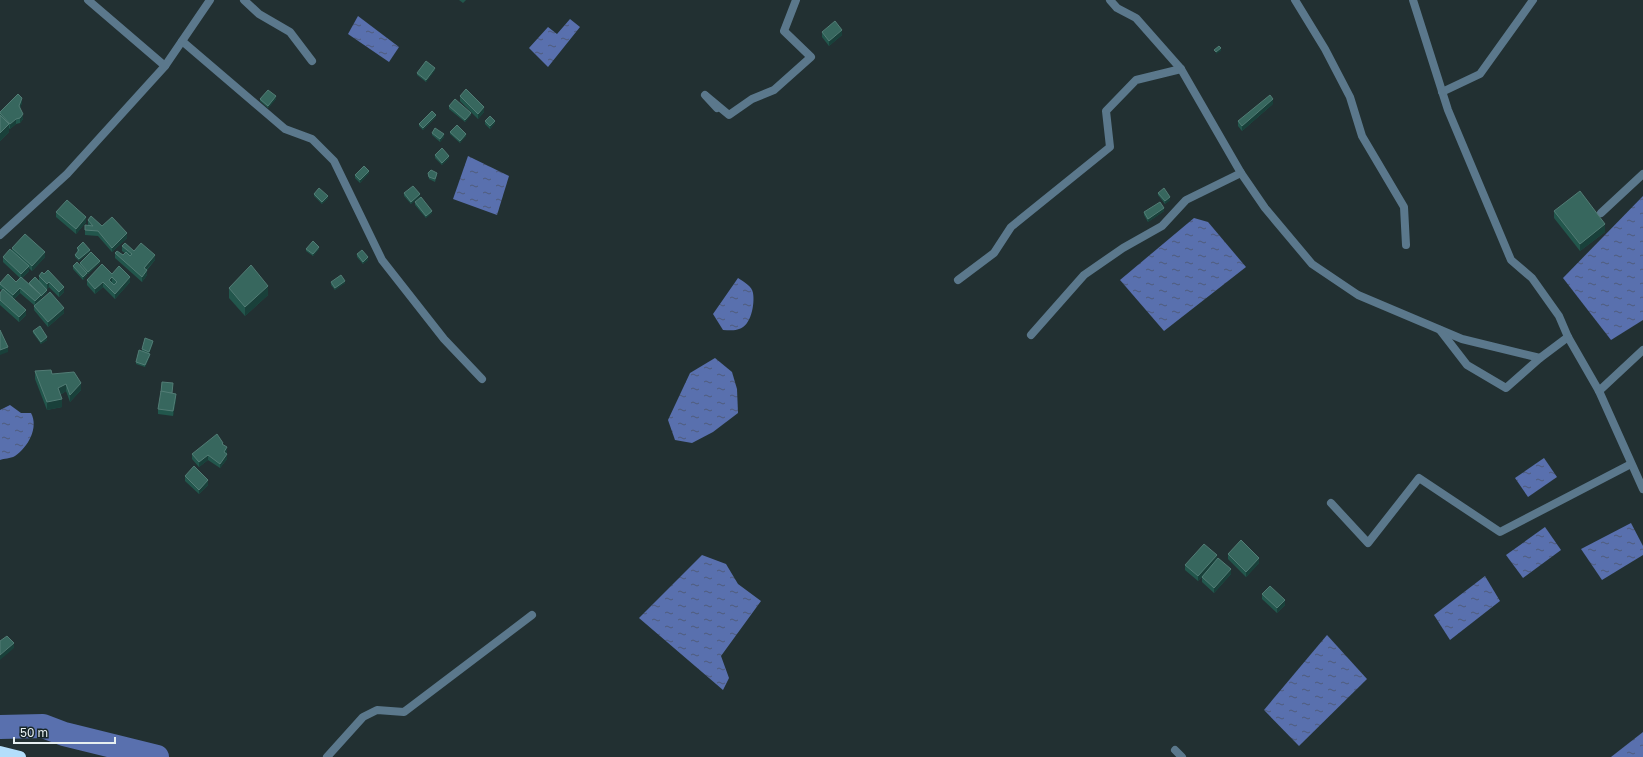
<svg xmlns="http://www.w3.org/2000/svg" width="1643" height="757" font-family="'Golos Text',sans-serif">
	<defs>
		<pattern id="water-ripples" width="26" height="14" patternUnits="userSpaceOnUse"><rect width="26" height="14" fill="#5970ae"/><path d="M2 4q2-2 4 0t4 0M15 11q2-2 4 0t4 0" fill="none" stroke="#4f5c7b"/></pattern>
	</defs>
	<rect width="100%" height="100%" fill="#223032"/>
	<g fill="url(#water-ripples)">
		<polygon points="358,16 399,47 389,62 348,34"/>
		<polygon points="570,19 580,27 548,67 529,48 548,27 557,34"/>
		<polygon points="468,156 509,176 497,215 453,199"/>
		<polygon points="1643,196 1643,320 1611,340 1563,278"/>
		<polygon points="1194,218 1208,222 1246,267 1164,331 1120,280"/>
		<path d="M 738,278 C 744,282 752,286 753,293 C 755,304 751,326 739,329 C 735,331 728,330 723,330 L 713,314 Z"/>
		<polygon points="715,358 732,372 737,389 738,413 713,432 692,443 675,440 668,420 690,373"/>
		<path d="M 10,405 L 21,413 L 31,413 C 39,428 28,447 15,456 C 10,459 4,458 0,460 L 0,410 Z"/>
		<polygon points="1544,458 1557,477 1528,497 1515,478"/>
		<polygon points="1631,523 1643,546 1643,555 1602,580 1581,549"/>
		<polygon points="1545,527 1561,550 1523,578 1506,555"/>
		<polygon points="702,555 726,564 738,584 761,601 721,656 729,678 723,690 639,618"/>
		<polygon points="1485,576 1500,601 1450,640 1434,615"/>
		<polygon points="1327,635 1367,679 1299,746 1264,710"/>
		<polygon points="1643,732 1643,757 1611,757"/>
	</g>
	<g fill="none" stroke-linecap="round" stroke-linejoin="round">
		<polyline stroke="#5970ae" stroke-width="24" points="0,727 43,726 64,734 157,757"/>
		<g stroke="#5b788c" stroke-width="8">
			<polyline points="88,0 165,66"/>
			<polyline points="244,0 259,14 290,32 312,61"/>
			<polyline points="1110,0 1117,8 1136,18 1181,69 1241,173 1265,208 1312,264 1358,295 1462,339 1540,358 1568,337"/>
			<polyline points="1295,0 1325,49 1350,97 1362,136 1404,207 1406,245"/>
			<polyline points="1413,0 1448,110 1511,260 1532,278 1559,316 1568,337 1599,391 1643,489"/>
			<polyline points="182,41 285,129 312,139 334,161 382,260 444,339 482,379"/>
			<polyline points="1442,92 1480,74 1533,0"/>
			<polyline points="717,108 705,95 729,115 752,99 774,90 811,57 784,31 796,0"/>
			<polyline points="1601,213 1643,174"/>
			<polyline points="0,235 67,174 165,66 210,0"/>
			<polyline points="958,280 994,253 1011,227 1110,147 1106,111 1136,80 1181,69"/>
			<polyline points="1440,330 1467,365 1506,388 1540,358"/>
			<polyline points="1031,335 1084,275 1123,248 1162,226 1186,200 1241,173"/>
			<polyline points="1599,391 1643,350"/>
			<polyline points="1331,503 1368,543 1419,478 1500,532 1631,464"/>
			<polyline points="1175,750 1182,757"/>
			<polyline points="327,757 363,717 377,710 404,712 532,615"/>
		</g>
		<polyline stroke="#b3defb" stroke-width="12" points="0,752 20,757"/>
	</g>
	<g fill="#22564c">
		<polygon points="459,0 466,0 463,3"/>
		<polygon points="822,32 842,35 829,46 822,37"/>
		<polygon points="435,70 426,82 417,75 417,73"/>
		<polygon points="460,96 484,112 478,119 460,101"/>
		<polygon points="260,99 276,99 268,108 260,101"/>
		<polygon points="22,103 20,108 23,119 20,123 16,124 10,129 9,128 9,132 0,141 0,112"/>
		<polygon points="1273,104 1242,131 1238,126 1238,121"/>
		<polygon points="449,106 471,115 465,122 449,109"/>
		<polygon points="436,117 423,130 419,126 419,124"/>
		<polygon points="485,121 495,123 490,129 485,124"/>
		<polygon points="450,132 466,136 460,143 450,134"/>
		<polygon points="432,133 444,137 440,142 432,135"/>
		<polygon points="435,155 449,158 442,165 435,158"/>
		<polygon points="369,173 360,183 355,178 355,175"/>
		<polygon points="428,173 437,175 435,182 429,179"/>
		<polygon points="404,193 420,197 411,204 404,196"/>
		<polygon points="1158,193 1170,200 1165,204 1158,195"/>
		<polygon points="314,194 328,198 322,204 314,196"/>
		<polygon points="415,202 432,213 426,218 415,205"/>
		<polygon points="1164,211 1148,222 1144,215 1144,212"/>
		<polygon points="1554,211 1605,232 1580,251 1554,218"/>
		<polygon points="56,212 86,222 76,234 56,217"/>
		<polygon points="88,220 102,226 127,238 112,252 98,236 85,235 85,230 88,225"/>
		<polygon points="122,246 155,260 147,270 147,275 142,282 115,258 115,253 123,255 125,253 122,251"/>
		<polygon points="12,248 45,257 32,271 29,268 29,271 22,278 29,284 29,283 39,281 39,276 64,292 59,297 49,287 47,289 47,292 41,298 41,300 64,313 48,327 34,310 34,305 20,293 14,299 26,315 19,322 0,305 0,293 2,290 0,289 0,283 16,282 20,278 3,262 3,257 12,251"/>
		<polygon points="77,248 90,252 79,261 75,257 75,255 78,251 77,251"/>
		<polygon points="306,249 319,249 313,256 306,251"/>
		<polygon points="357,254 368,260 363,264 357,257"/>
		<polygon points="80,263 100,263 88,274 87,273 87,275 83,280 73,269 73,266 80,265"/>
		<polygon points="112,274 130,282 115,299 103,287 95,294 87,285 87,280"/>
		<polygon points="331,282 345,283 335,290 331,285"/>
		<polygon points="229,288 268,295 245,316 229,298"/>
		<polygon points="33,331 47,340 41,344 33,333"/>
		<polygon points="153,343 149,353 150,356 145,367 136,364 136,362 142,351 142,349"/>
		<polygon points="35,371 52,374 81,390 70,402 66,391 60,395 62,407 47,410 35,379"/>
		<polygon points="173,393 176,399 173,416 158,414 158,409"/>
		<polygon points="223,444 227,452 226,454 227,459 220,468 208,460 199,467 192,459 192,454"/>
		<polygon points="185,476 208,485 199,494 185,481"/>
		<polygon points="1228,554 1259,563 1246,577 1228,559"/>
		<polygon points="1217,559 1231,574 1214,593 1202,582 1202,577 1198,581 1185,570 1185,565"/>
		<polygon points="1262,594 1285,605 1277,613 1262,599"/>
	</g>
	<g fill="#19403a">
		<polygon points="842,30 842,35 829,46 829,41"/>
		<polygon points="1221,48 1221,51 1216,54 1216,52"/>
		<polygon points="435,68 435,70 426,82 426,80"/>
		<polygon points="276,96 276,99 268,108 268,106"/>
		<polygon points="22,98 22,103 19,111 19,106"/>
		<polygon points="1273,99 1273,104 1242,131 1242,126"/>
		<polygon points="484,107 484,112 478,119 478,114"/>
		<polygon points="471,113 471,115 465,122 465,120"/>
		<polygon points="23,114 23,119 20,123 20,118"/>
		<polygon points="436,115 436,117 423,130 423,128"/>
		<polygon points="16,119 16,124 10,129 10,124"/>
		<polygon points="495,121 495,123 490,129 490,126"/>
		<polygon points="9,124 9,132 0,141 0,133"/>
		<polygon points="444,134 444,137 440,142 440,139"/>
		<polygon points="466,134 466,136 460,143 460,141"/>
		<polygon points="449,156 449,158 442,165 442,163"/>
		<polygon points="369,171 369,173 360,183 360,180"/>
		<polygon points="420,194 420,197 411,204 411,202"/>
		<polygon points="328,196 328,198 322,204 322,202"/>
		<polygon points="1170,197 1170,200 1165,204 1165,201"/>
		<polygon points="1164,208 1164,211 1148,222 1148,219"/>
		<polygon points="432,211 432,213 426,218 426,216"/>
		<polygon points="86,217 86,222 76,234 76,229"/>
		<polygon points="1605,224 1605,232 1580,251 1580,244"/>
		<polygon points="127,233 127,238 112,252 112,248"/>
		<polygon points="319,247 319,249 313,256 313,254"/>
		<polygon points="90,250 90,252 79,261 79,259"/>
		<polygon points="45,252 45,257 32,271 32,266"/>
		<polygon points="155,255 155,260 144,272 144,268"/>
		<polygon points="368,257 368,260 363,264 363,262"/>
		<polygon points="100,261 100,263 88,274 88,272"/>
		<polygon points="29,266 29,271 21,279 21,274"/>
		<polygon points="147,270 147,275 142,282 142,277"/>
		<polygon points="87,273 87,275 83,280 83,277"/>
		<polygon points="112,277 112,282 109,285 109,280"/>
		<polygon points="130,277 130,282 115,299 115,294"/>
		<polygon points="345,281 345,283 335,290 335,288"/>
		<polygon points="49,282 49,287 47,289 47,284"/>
		<polygon points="103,282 103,287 95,294 95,289"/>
		<polygon points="268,286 268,295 245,316 245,307"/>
		<polygon points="64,287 64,292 59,297 59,292"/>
		<polygon points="20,288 20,293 13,300 13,295"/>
		<polygon points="47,290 47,292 41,298 41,300 35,306 35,301"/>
		<polygon points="64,308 64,313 48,327 48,322"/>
		<polygon points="26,310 26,315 19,322 19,317"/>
		<polygon points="47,337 47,340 41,344 41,342"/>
		<polygon points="153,341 153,343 149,354 149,352"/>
		<polygon points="8,347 8,352 0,355 0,350"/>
		<polygon points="150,354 150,356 145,367 145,365"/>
		<polygon points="81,383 81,390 70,402 70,395"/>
		<polygon points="66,384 66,391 58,396 58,388"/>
		<polygon points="176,394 176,399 173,416 173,411"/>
		<polygon points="62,399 62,407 47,410 47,402"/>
		<polygon points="227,447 227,452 224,457 224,452"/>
		<polygon points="227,454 227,459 220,468 220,464"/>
		<polygon points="208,455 208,460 199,467 199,462"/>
		<polygon points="208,480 208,485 199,494 199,490"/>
		<polygon points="1217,555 1217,560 1198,581 1198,576"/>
		<polygon points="1259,558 1259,563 1246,577 1246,572"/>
		<polygon points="1231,569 1231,574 1214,593 1214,588"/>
		<polygon points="1285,600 1285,605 1277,613 1277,608"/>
		<polygon points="14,643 14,648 0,660 0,655"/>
	</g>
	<g fill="#37675e" stroke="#527c75" fill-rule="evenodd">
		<polygon points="835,21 842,30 829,41 822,32"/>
		<polygon points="1219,46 1221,48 1216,52 1214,50"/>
		<polygon points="426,61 435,68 426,80 417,73"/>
		<polygon points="466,89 484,107 478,114 460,96"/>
		<polygon points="268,90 276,96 268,106 260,99"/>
		<polygon points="18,94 22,98 19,106 23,114 20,118 16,119 10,124 0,113 0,112"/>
		<polygon points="1270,95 1273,99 1242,126 1238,121"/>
		<polygon points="455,99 471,113 465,120 449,106"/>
		<polygon points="432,111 436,115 423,128 419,124"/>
		<polygon points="0,115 9,124 0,133"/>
		<polygon points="490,116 495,121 490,126 485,121"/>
		<polygon points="457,125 466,134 460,141 450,132"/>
		<polygon points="435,128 444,134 440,139 432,133"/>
		<polygon points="442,148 449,156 442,163 435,155"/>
		<polygon points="364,166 369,171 360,180 355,175"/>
		<polygon points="431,170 437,173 435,179 429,177 428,173"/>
		<polygon points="413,186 420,194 411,202 404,193"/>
		<polygon points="319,188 328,196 322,202 314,194"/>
		<polygon points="1164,188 1170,197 1165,201 1158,193"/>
		<polygon points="1580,191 1605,224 1580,244 1554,211"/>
		<polygon points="421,197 432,211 426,216 415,202"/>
		<polygon points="67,200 86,217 76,229 56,212"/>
		<polygon points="1160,202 1164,208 1148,219 1144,212"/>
		<polygon points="91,216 102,226 112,217 127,233 112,248 98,231 85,230 85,225 93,226 88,220"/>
		<polygon points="25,234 45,252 32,266 12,248"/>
		<polygon points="313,241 319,247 313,254 306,249"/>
		<polygon points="83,242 90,250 79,259 75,255 79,250 77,248"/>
		<polygon points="125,243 134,251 141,243 155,255 144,268 147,270 142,277 115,253 117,251 123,255 126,252 130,256 132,254 122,246"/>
		<polygon points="10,249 29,266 21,274 3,257"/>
		<polygon points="362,250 368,257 363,262 357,254"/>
		<polygon points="91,252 100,261 88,272 80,263"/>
		<polygon points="77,262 87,273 83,277 73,266"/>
		<path d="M 102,264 L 112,274 L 119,266 L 130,277 L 115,294 L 103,282 L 95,289 L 87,280 ZM 112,277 L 117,282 L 114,285 L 109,280 Z"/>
		<polygon points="251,265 268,286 245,307 229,288"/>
		<polygon points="48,270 64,287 59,292 49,282 47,284 39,276 42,272 44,274"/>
		<polygon points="8,274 16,282 21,277 41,295 35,301 20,288 13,295 0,284 0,283"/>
		<polygon points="341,275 345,281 335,288 331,282"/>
		<polygon points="35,277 47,290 41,296 41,295 29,283"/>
		<polygon points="3,289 26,310 19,317 0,300 0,293"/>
		<polygon points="50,292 64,308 48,322 34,306"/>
		<polygon points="40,326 47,337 41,342 33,331"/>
		<polygon points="0,330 8,347 0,350"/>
		<polygon points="145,338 153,341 149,352 142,349"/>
		<polygon points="139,350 150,354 145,365 136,362"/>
		<polygon points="51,370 52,374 74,372 81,383 70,395 66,384 58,388 62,399 47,402 35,371"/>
		<polygon points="162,382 173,383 172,393 161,392"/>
		<polygon points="161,391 176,394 173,411 158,409"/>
		<polygon points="217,434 223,443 222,444 227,447 224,452 227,454 220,464 208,455 199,462 192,454"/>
		<polygon points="194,466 208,480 199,490 185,476"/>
		<polygon points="1241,540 1259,558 1246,572 1228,554"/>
		<polygon points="1204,544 1217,555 1198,576 1185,565"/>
		<polygon points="1218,558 1231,569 1214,588 1202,577"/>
		<polygon points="1270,586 1285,600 1277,608 1262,594"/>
		<polygon points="7,636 14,643 0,655 0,641"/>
	</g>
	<path d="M14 737v6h101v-6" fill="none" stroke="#e6eff0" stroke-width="2"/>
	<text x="20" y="737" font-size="12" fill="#e6eff0" stroke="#182628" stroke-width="3" paint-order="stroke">50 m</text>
</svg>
